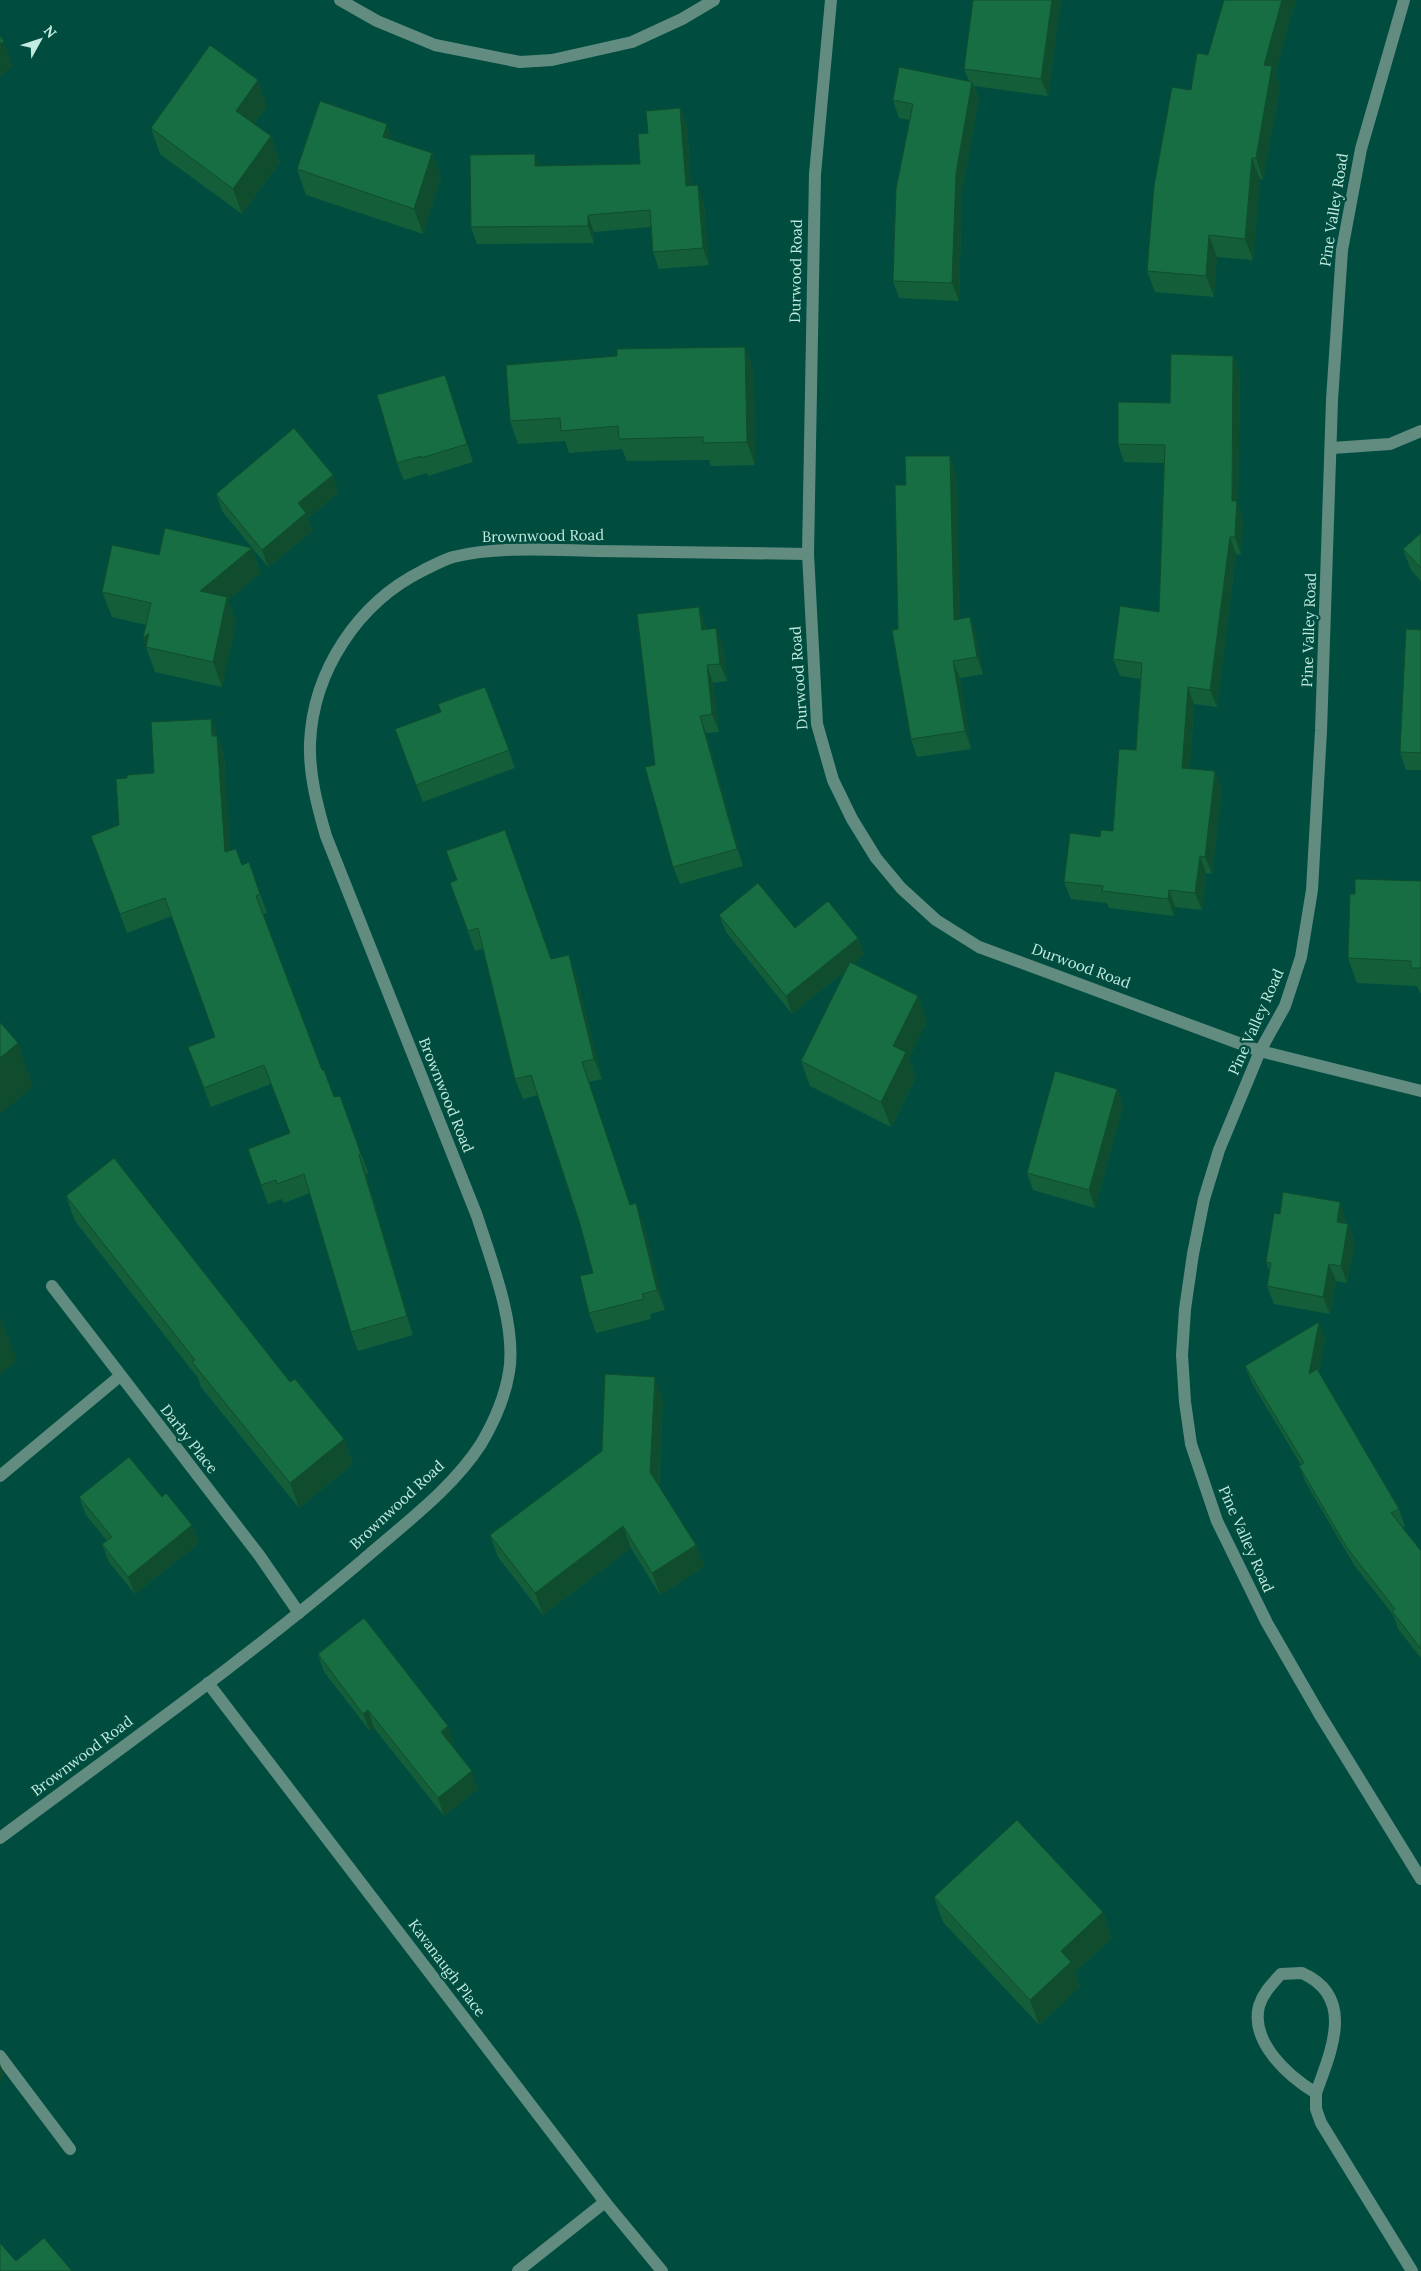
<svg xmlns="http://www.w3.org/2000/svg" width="1421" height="2271" font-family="Lora,serif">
	<rect width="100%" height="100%" fill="#004d40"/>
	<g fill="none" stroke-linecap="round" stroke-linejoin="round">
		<g stroke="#638c81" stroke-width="12">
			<polyline points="340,0 377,21 435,45 520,62 552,60 632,42 682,19 714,0"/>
			<polyline points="831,0 815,174 808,554 817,724 833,780 852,819 876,858 901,888 936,920 979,947 1260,1051 1421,1091"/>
			<polyline points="1404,0 1361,149 1342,250 1332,400 1321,731 1312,890 1301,957 1285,1006 1260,1051 1219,1150 1204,1199 1193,1254 1185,1309 1182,1355 1185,1402 1191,1444 1217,1521 1267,1623 1320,1715 1421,1879"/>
			<polyline points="1332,448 1390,444 1421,431"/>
			<polyline points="52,1286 259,1555 299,1613"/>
			<polyline points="0,1476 120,1376"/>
			<polyline points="208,1683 605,2202 662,2271"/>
			<path d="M 0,1838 C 122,1747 248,1658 364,1559 C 404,1524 452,1489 481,1444 C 494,1422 505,1397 509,1372 C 517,1326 491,1260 477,1216 L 326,836 C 317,805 309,775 310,743 C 313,671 358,603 422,571 C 432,566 443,560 453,557 C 499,546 550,550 597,551 C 667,552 738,553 808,554"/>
			<path d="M 1302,1973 C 1356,1997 1331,2051 1316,2093 C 1288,2076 1250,2042 1259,2006 C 1263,1993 1272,1984 1281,1974 Z"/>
			<polyline points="0,2056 70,2149"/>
			<polyline points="1316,2093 1316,2109 1321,2123 1412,2271"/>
			<polyline points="518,2271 605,2202"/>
		</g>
	</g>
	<g fill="#145f3a">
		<polygon points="1061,0 1048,96 974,86 979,99 962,190 959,301 899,298 893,281 910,120 899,118 893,100 969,81 964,69"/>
		<polygon points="1224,0 1296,0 1275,73 1280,87 1263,180 1260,179 1253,260 1217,257 1214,297 1155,292 1147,271 1191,90 1208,55"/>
		<polygon points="267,106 254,124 271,136 280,162 242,214 160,154 151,128"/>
		<polygon points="680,108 687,126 691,186 704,203 709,265 659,269 653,252 651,227 594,232 594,243 477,244 471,227 540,166 640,164 648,133"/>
		<polygon points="393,140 432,153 441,178 423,234 306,195 297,169"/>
		<polygon points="1233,356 1240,373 1238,505 1243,519 1241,555 1236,554 1217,707 1194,704 1190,769 1222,788 1212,874 1206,873 1202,910 1175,907 1174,916 1109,908 1107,903 1071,899 1064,882 1100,837 1113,831 1136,750 1141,679 1120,676 1113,659 1159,612 1164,463 1124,462 1118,444 1170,403"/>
		<polygon points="754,370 755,465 711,466 709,460 627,461 622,449 569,453 565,441 518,444 510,421"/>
		<polygon points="445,375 451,392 473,462 428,476 427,473 404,480 397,463"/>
		<polygon points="956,473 960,619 970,617 976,635 983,674 960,678 971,749 917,757 911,739 898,629 906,485"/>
		<polygon points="339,492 308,518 313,531 268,567 222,511 216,494"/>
		<polygon points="1421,533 1421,581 1411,570 1403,549"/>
		<polygon points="252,548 261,573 228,600 236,622 222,687 155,672 146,647 146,625 112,617 102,592 159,555"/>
		<polygon points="699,607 705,624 706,629 723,645 727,681 713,683 719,732 706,733 743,866 680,884 673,867 655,765"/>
		<polygon points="1421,630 1421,770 1406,770 1400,752"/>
		<polygon points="485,687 515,768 423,802 401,746 441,712"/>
		<polygon points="211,719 224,754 230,850 242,865 249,862 267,913 263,914 322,1070 334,1097 340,1096 368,1173 366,1174 413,1335 358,1351 351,1332 310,1193 284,1203 282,1199 268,1204 248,1149 290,1133 271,1084 211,1107 188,1047 215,1037 172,916 127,933 91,836 119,825 127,778 154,773"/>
		<polygon points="1421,881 1421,993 1420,993 1417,986 1357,983 1348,958 1355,894"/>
		<polygon points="450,883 551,959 576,975 602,1079 589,1082 630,1205 643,1223 665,1310 650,1314 651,1319 596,1333 589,1313 593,1273 580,1224 538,1095 523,1099 515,1079 483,949 475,951"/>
		<polygon points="719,915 795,928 858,938 864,955 853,964 918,996 927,1021 909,1058 916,1077 891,1127 810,1086 801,1061 846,970 792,1014 726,932"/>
		<polygon points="1117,1089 1123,1106 1095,1208 1033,1190 1027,1173"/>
		<polygon points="66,1196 290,1382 344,1439 353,1464 299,1508 201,1387 198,1378 75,1221"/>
		<polygon points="1346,1220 1346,1224 1348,1224 1355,1242 1347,1283 1336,1281 1330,1314 1274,1304 1267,1286 1270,1272 1266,1262"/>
		<polygon points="1319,1322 1325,1339 1319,1372 1399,1509 1405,1526 1403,1528 1421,1551 1421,1658 1398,1629 1394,1616 1354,1565 1306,1483 1299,1466 1301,1465 1252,1383 1245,1366"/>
		<polygon points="663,1399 659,1486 696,1545 704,1567 660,1595 631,1548 543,1615 498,1557 490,1535 602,1451"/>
		<polygon points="79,1497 162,1497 192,1525 199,1543 135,1594 109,1562 102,1544 107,1541 86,1515"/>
		<polygon points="318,1654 454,1743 451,1746 478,1789 444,1816 374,1728 370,1731 324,1672"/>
		<polygon points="934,1897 1103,1912 1112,1938 1075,1972 1080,1987 1039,2025 943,1922"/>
	</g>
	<g fill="#104d2f">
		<polygon points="1052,0 1061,0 1048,96 1041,79"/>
		<polygon points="1282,0 1296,0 1275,73 1280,87 1263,180 1256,158 1264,65"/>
		<polygon points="4,41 13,66 0,77 0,44"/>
		<polygon points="258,80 267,106 245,136 236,111"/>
		<polygon points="972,82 979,99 962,190 959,301 952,283 956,173"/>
		<polygon points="680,108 687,126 692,203 686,186"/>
		<polygon points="387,124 396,149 383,137"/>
		<polygon points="271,136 280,162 242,214 233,189"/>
		<polygon points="432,153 441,178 423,234 414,209"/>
		<polygon points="535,154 542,171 535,166"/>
		<polygon points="1252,158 1260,179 1253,260 1245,239"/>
		<polygon points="698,185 704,203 709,265 703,248"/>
		<polygon points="588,215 594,232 594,243 588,226"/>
		<polygon points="1209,235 1217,257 1214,297 1206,276"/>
		<polygon points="745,347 754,370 755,465 747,442"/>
		<polygon points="1233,356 1240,373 1238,505 1243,519 1241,555 1235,537 1232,501"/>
		<polygon points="445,375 451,392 473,462 467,444"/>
		<polygon points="950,456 956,473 961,637 954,620"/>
		<polygon points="333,475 339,492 308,518 313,531 268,567 262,550 298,503"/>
		<polygon points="1230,537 1236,554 1217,707 1210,690"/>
		<polygon points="252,548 261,573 228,600 236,622 222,687 213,662 200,591"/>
		<polygon points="699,607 705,624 708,647 702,630"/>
		<polygon points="970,617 976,635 983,674 977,657"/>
		<polygon points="716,628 723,645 727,681 720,664"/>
		<polygon points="149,633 146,647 143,638"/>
		<polygon points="953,661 960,678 971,749 965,731"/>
		<polygon points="707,665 713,683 719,732 712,714"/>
		<polygon points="1188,687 1194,704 1189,786 1182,768"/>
		<polygon points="700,716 706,733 743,866 737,849"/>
		<polygon points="211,719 224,754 232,871 225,852"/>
		<polygon points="1215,771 1222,788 1212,874 1205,857"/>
		<polygon points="1200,856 1206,873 1202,910 1195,893"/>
		<polygon points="1169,890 1175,907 1174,916 1168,899"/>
		<polygon points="858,938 864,955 792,1014 786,996"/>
		<polygon points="569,955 576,975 602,1079 594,1059"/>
		<polygon points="918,996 927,1021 909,1058 916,1077 891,1127 881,1102 893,1046"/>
		<polygon points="18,1043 33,1087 0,1114 0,1058"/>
		<polygon points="582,1062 589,1082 637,1225 630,1205"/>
		<polygon points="1117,1089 1123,1106 1095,1208 1089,1190"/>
		<polygon points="359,1155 366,1174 413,1335 407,1316"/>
		<polygon points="1340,1202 1346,1220 1343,1239 1337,1222"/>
		<polygon points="636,1203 643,1223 665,1310 657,1290"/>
		<polygon points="1348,1224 1355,1242 1347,1283 1341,1266"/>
		<polygon points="1329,1264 1336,1281 1330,1314 1323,1297"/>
		<polygon points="1,1318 17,1361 0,1375 0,1319"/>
		<polygon points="1319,1322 1325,1339 1315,1392 1309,1374"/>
		<polygon points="655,1377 663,1399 658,1494 650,1472"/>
		<polygon points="344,1439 353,1464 299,1508 290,1483"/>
		<polygon points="192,1525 199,1543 135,1594 128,1577"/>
		<polygon points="623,1526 631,1548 543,1615 535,1593"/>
		<polygon points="696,1545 704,1567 660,1595 652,1573"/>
		<polygon points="368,1710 374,1728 370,1731 363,1714"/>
		<polygon points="448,1726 454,1743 447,1749 441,1732"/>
		<polygon points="472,1771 478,1789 444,1816 438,1798"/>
		<polygon points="1103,1912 1112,1938 1075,1972 1080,1987 1039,2025 1030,2000 1061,1951"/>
		<polygon points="0,2064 4,2074 0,2083"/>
	</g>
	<g fill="#176e43" stroke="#104d2f">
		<polygon points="973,0 1052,0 1041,79 964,69"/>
		<polygon points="1224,0 1282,0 1264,65 1272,66 1256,158 1252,158 1245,239 1209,235 1206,276 1147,271 1154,186 1172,87 1191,90 1197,53 1208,55"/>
		<polygon points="0,36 4,41 0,44"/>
		<polygon points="210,45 258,80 236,111 271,136 233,189 151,128"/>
		<polygon points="899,67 972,82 956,173 952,283 893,281 896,189 913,104 893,100"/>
		<polygon points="320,101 387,124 383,137 432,153 414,209 297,169"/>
		<polygon points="680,108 686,186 698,185 703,248 653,252 650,210 588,215 588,226 471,227 470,155 535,154 535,166 640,164 638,134 648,133 646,111"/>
		<polygon points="745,347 747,442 703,443 703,437 619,439 618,426 561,431 560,418 510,421 506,365 617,356 617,349"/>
		<polygon points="1171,354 1233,356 1232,501 1237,501 1235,537 1230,537 1210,690 1188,687 1182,768 1215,771 1205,857 1200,856 1195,893 1169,890 1168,899 1102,891 1103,886 1064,882 1070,833 1100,837 1101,830 1113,831 1119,749 1136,750 1142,663 1113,659 1120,606 1159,612 1165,445 1118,444 1118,402 1170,403"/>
		<polygon points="445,375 467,444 421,458 421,456 397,463 377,395"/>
		<polygon points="294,428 333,475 298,503 306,513 262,550 216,494"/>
		<polygon points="905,456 950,456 954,620 970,617 977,657 953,661 965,731 911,739 892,630 898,629 895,485 906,485"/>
		<polygon points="165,528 252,548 200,591 227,597 213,662 146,647 149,633 143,638 151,603 102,592 112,545 159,555"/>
		<polygon points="1421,533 1421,568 1403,549"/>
		<polygon points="699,607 702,630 716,628 720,664 707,665 712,714 700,716 737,849 673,867 645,767 655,765 637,614"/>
		<polygon points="1406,629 1421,630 1421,753 1400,752"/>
		<polygon points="485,687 509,750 416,785 395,729 441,712 438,704"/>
		<polygon points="211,719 212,736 217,736 225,852 236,849 242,865 249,862 260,894 256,896 322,1070 324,1070 334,1097 340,1096 361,1154 359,1155 407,1316 351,1332 304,1174 277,1184 276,1180 261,1185 248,1149 290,1133 264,1065 204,1088 188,1047 215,1037 165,898 120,914 91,836 119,825 116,779 127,778 127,775 154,773 151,722"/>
		<polygon points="505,830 551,959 569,955 594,1059 582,1062 630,1205 636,1203 657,1290 642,1294 644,1299 589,1313 580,1276 593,1273 580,1224 531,1075 515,1079 478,928 468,931 450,883 457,880 446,851"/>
		<polygon points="1355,879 1421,881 1421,968 1411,968 1411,961 1348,958 1350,894 1355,894"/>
		<polygon points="758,883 795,928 828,901 858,938 786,996 719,915"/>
		<polygon points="850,962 918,996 893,1046 906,1052 881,1102 801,1061"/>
		<polygon points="0,1022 18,1043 0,1058"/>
		<polygon points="1055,1071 1117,1089 1089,1190 1027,1173"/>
		<polygon points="114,1158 290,1382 295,1379 344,1439 290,1483 192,1362 195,1360 66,1196"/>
		<polygon points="1283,1192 1340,1202 1337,1222 1348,1224 1341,1266 1329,1264 1323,1297 1267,1286 1271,1263 1266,1262 1274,1213 1280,1214"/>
		<polygon points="1319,1322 1309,1374 1317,1369 1399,1509 1391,1513 1421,1551 1421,1649 1392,1611 1395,1609 1347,1548 1299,1466 1304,1463 1245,1366"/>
		<polygon points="605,1374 655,1377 650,1472 696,1545 652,1573 623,1526 535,1593 490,1535 602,1451"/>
		<polygon points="129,1457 162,1497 166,1493 192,1525 128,1577 102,1544 112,1537 79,1497"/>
		<polygon points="364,1618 448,1726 441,1732 472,1771 438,1798 368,1710 363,1714 318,1654"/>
		<polygon points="1017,1820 1103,1912 1061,1951 1071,1962 1030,2000 934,1897"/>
		<polygon points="44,2238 72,2271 0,2271 0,2243 16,2261"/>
	</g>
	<g text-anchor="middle" stroke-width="4.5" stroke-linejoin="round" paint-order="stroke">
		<g font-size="15" fill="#c3ebe0" stroke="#004d40">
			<text transform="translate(1334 210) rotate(-81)" y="5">Pine Valley Road</text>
			<text transform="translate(796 271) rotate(-89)" y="5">Durwood Road</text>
			<text transform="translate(543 536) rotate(-1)" y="5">Brownwood Road</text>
			<text transform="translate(1309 630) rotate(-88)" y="5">Pine Valley Road</text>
			<text transform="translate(799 678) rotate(-94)" y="5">Durwood Road</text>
			<text transform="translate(1081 966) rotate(20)" y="5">Durwood Road</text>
			<text transform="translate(1256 1022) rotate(-66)" y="5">Pine Valley Road</text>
			<text transform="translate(446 1095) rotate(68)" y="5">Brownwood Road</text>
			<text transform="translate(189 1439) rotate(52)" y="5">Darby Place</text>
			<text transform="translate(397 1505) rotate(-43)" y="5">Brownwood Road</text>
			<text transform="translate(1246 1539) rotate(66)" y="5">Pine Valley Road</text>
			<text transform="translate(82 1756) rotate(-37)" y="5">Brownwood Road</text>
			<text transform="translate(447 1968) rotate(53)" y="5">Kavanaugh Place</text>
		</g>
	</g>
	<g transform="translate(40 40) rotate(50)" stroke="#004d40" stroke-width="4" paint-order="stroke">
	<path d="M0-4L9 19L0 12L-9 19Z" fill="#c3ebe0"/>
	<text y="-8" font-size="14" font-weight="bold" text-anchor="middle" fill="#c3ebe0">N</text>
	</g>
</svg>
